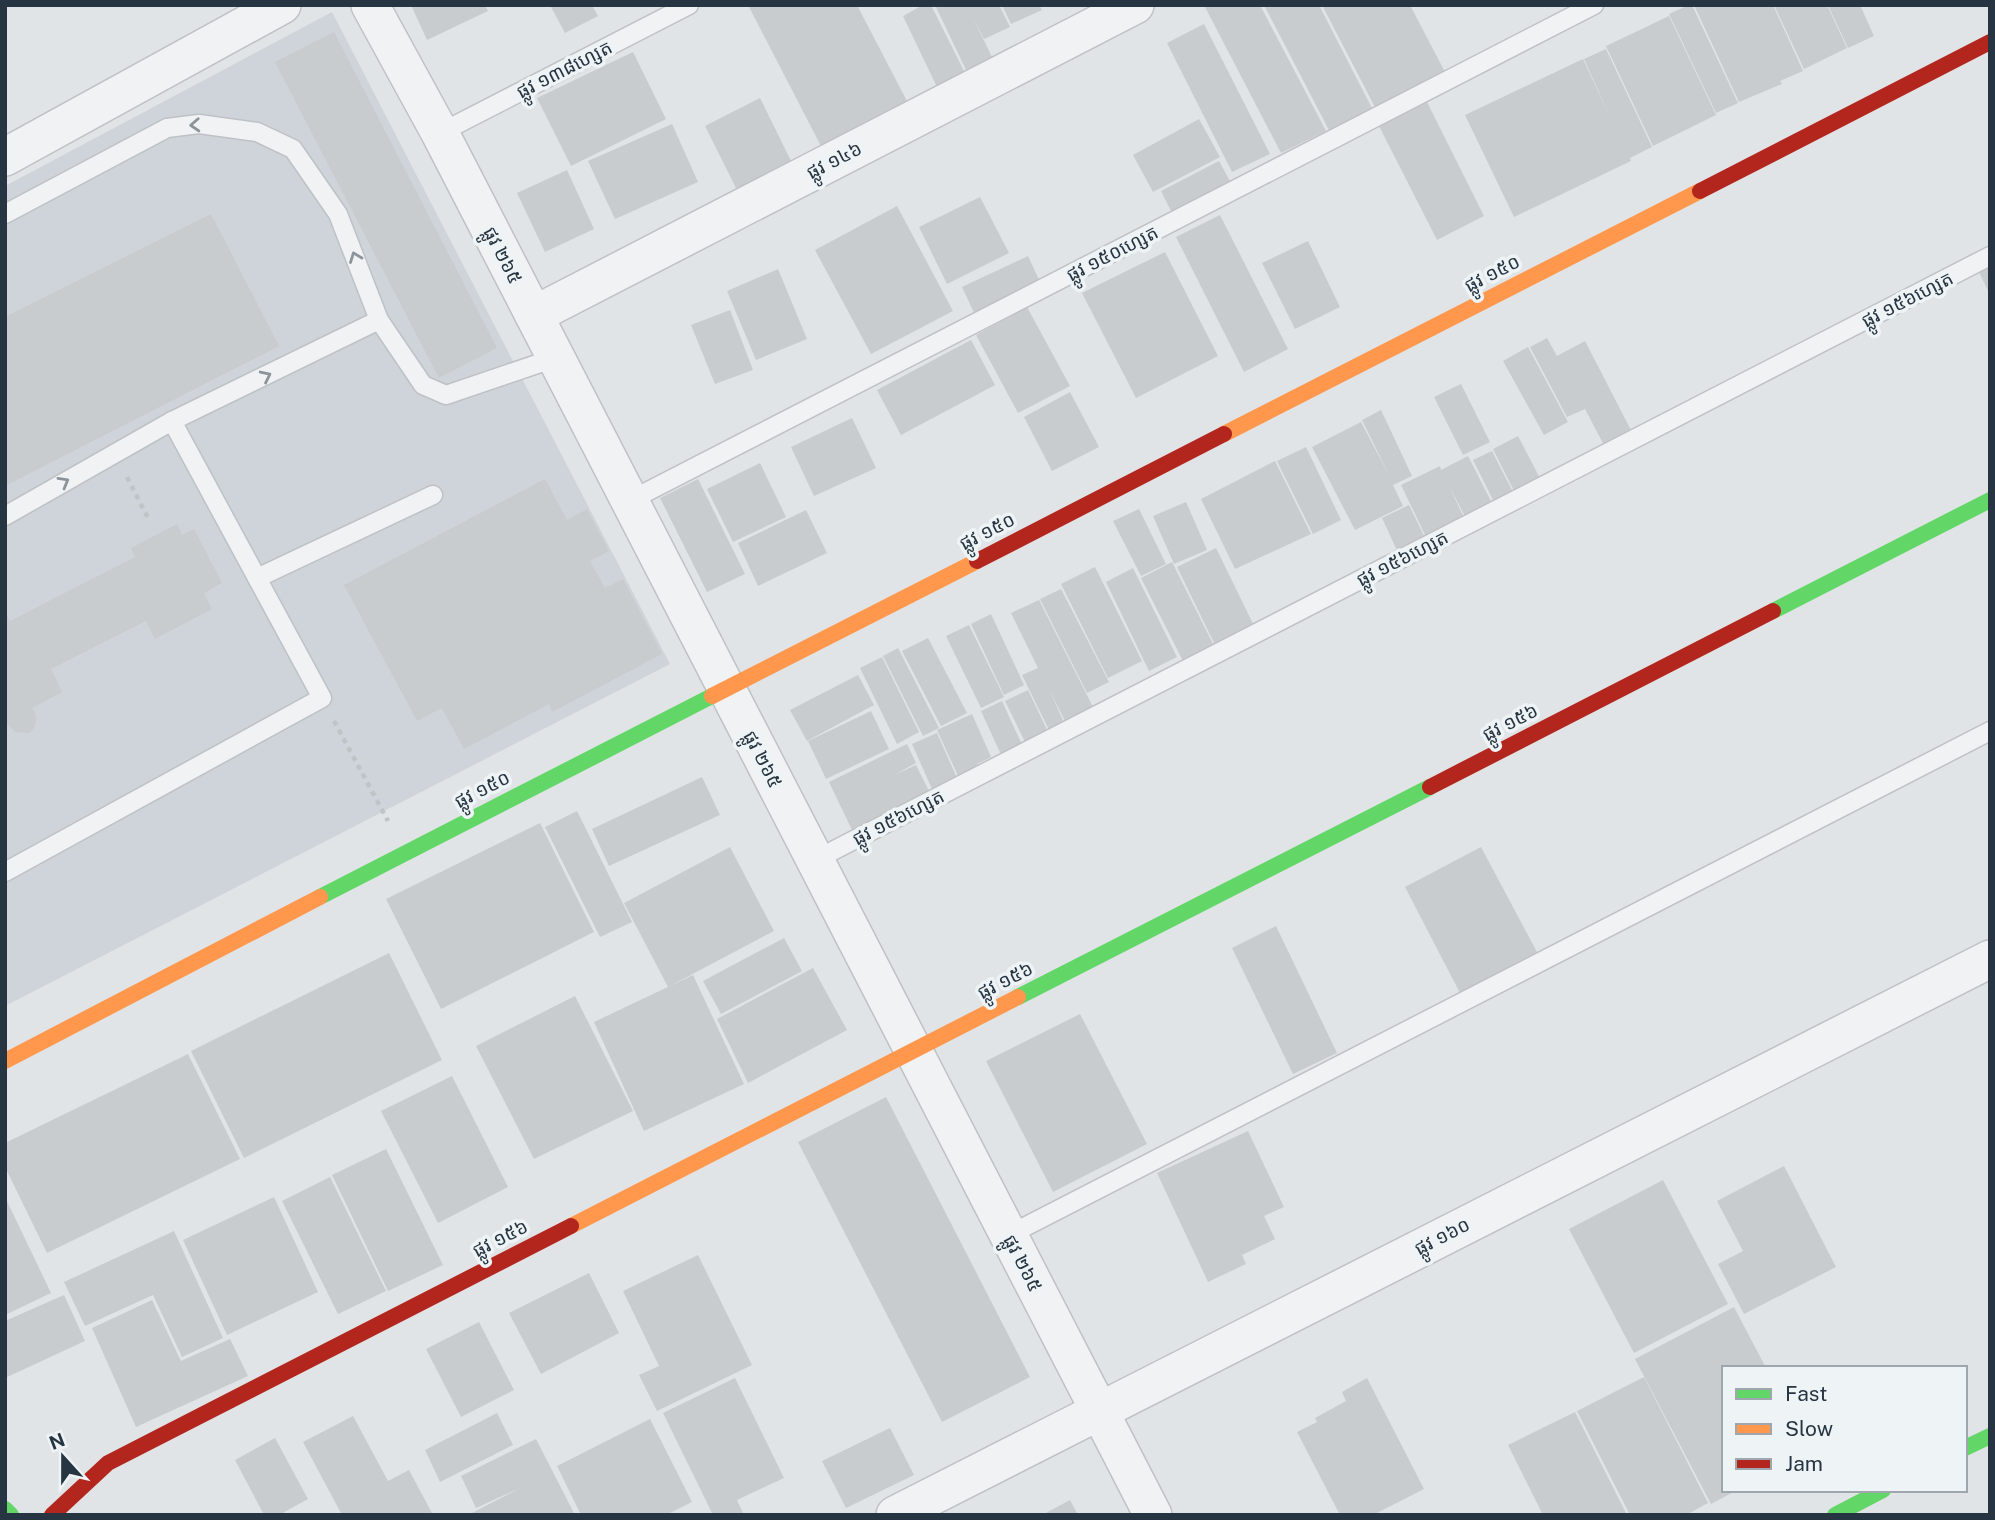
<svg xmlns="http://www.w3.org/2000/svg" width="1995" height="1520" font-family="'Public Sans','Noto Sans Khmer',sans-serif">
	<rect width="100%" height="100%" fill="#e1e4e6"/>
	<polygon fill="#ced4da" points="332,12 670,664 5,1006 5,186"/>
	<g fill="#c9ccce">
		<polygon points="411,5 485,5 488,11 427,40"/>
		<polygon points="550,5 592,5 598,16 565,33"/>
		<polygon points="748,5 857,5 909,105 823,150"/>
		<polygon points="923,5 931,5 965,73 937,87 903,16"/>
		<polygon points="935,5 999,5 1010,27 984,39 973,18 993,59 967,72"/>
		<polygon points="1002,5 1039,5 1042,10 1011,24"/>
		<polygon points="1204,5 1260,5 1326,131 1281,153"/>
		<polygon points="1264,5 1319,5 1375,114 1332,136"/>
		<polygon points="1322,5 1410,5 1446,74 1377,111"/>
		<polygon points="1689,5 1692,5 1738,103 1716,113 1669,14"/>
		<polygon points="1694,5 1773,5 1803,71 1780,81 1782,84 1739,102"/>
		<polygon points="1774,5 1827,5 1847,48 1804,69"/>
		<polygon points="1828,5 1860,5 1874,36 1848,48"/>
		<polygon points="1669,16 1716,115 1653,146 1606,46"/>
		<polygon points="1204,24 1270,154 1232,172 1167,43"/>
		<polygon points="334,32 497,348 439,378 275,62"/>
		<polygon points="1606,49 1652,147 1630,158 1631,161 1514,217 1465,115 1583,59 1611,119 1584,59"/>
		<polygon points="633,52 666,119 571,166 537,98"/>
		<polygon points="760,98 794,167 739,194 705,126"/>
		<polygon points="1427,102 1484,216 1437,240 1379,126"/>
		<polygon points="1199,119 1220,157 1153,192 1133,155"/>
		<polygon points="672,124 698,182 615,219 588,161"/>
		<polygon points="1219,161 1231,183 1172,213 1161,191"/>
		<polygon points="567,170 594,229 545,252 517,193"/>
		<polygon points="980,197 1009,253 947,284 919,227"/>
		<polygon points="897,206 953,311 871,354 815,250"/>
		<polygon points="211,214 279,346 5,486 5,317"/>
		<polygon points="1220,215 1288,349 1244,372 1176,237"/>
		<polygon points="1308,241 1340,307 1295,329 1262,263"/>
		<polygon points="1165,252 1218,356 1136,398 1082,293"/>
		<polygon points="1028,256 1042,286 976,317 962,287"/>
		<polygon points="1990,264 1990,295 1978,270"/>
		<polygon points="778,269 807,339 756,360 727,291"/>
		<polygon points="1027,307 1070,386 1018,413 976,335"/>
		<polygon points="730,310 753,370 715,384 691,325"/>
		<polygon points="1547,338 1557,356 1585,341 1634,436 1607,451 1585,409 1567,417 1530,347"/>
		<polygon points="971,340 995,385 901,435 877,390"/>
		<polygon points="1528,347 1568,422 1544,435 1503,361"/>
		<polygon points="1461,384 1490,442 1463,455 1434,397"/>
		<polygon points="1070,392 1099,447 1052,471 1024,417"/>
		<polygon points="1381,410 1412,476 1393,485 1403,506 1355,530 1312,447 1361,422 1390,477 1362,420"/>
		<polygon points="852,418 876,468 814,496 791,447"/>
		<polygon points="1518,436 1543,484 1517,497 1493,449"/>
		<polygon points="1306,447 1341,520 1313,534 1277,461"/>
		<polygon points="1492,451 1516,498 1497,508 1473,460"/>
		<polygon points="1468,456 1495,509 1468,522 1449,486 1467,524 1429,543 1401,485 1440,466 1441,470"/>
		<polygon points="1275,461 1311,534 1235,569 1201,499"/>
		<polygon points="760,463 786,517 733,542 707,489"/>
		<polygon points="545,479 567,520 587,509 609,551 590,561 605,588 623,579 662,654 552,712 549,704 464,749 442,708 417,721 344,585"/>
		<polygon points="698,479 745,574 707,592 660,498"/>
		<polygon points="1186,502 1207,550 1174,564 1153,516"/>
		<polygon points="1409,505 1428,544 1400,557 1382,518"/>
		<polygon points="1139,509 1166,564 1141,576 1113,521"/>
		<polygon points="806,510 827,553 758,586 738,543"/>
		<polygon points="177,524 182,535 194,529 222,583 204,593 212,609 155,639 146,621 51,669 62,692 32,708 36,715 36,721 34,728 29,733 15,732 5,721 5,612 10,621 135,557 131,548"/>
		<polygon points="1216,548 1257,632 1218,651 1177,567"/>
		<polygon points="1172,562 1216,650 1185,665 1141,578"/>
		<polygon points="1095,567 1142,661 1108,678 1061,584"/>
		<polygon points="1133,568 1177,657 1149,671 1106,582"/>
		<polygon points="1061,589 1109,682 1087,693 1040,599"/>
		<polygon points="1039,600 1096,713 1068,727 1049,689 1066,727 1051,734 1022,675 1038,668 1011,613"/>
		<polygon points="991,614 1024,685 1004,695 971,624"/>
		<polygon points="969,625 1004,697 981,708 946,636"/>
		<polygon points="928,638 967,713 941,726 902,651"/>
		<polygon points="898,648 939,728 923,736 883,656"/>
		<polygon points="882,657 919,732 897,744 860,668"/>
		<polygon points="858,675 874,705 807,741 790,710"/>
		<polygon points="1028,690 1050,736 1027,746 1005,701"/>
		<polygon points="1002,701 1024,749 1003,759 981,711"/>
		<polygon points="871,711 889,749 826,779 808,741"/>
		<polygon points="972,714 991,757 977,764 980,771 960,780 937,730"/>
		<polygon points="937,733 957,778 932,789 912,744"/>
		<polygon points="907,744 916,763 894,775 916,765 931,795 853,832 829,782"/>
		<polygon points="702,777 720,815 609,866 592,829"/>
		<polygon points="577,811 632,922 600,937 545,827"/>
		<polygon points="540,823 594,932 441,1009 386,899"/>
		<polygon points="730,847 774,931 668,987 624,903"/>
		<polygon points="1481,847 1537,952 1460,993 1405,887"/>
		<polygon points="1276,926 1337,1053 1293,1074 1232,948"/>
		<polygon points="784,938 802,971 721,1014 703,981"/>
		<polygon points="389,953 442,1060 244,1158 191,1051"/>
		<polygon points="813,968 847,1030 748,1083 717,1019"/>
		<polygon points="693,975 744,1084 644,1131 594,1022"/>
		<polygon points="575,996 633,1111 534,1159 476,1046"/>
		<polygon points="1080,1014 1147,1144 1053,1192 986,1061"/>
		<polygon points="188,1054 240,1159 47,1253 5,1167 5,1143"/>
		<polygon points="452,1076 508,1187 438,1223 381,1111"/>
		<polygon points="886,1097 1030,1377 942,1422 798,1142"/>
		<polygon points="1248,1131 1284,1207 1264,1216 1275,1239 1242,1255 1246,1264 1208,1282 1157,1173"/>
		<polygon points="386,1149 443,1265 388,1291 332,1175"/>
		<polygon points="1784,1166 1836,1267 1744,1314 1718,1264 1743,1251 1717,1201"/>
		<polygon points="330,1177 386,1291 338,1314 282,1201"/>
		<polygon points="1663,1180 1728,1304 1634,1353 1569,1229"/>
		<polygon points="5,1197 51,1293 5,1315"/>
		<polygon points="274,1197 318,1292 227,1335 183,1240"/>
		<polygon points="174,1231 223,1338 182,1357 153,1295 85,1326 64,1282"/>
		<polygon points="698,1255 752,1365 657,1411 639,1375 659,1366 623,1291"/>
		<polygon points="589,1273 619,1333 541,1374 509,1313"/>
		<polygon points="64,1295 85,1341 5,1378 5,1321"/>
		<polygon points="152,1300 181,1361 230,1339 248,1376 136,1427 92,1328"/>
		<polygon points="1734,1307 1766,1368 1724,1368 1724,1490 1737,1490 1711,1504 1635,1359"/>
		<polygon points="479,1322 514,1390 461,1417 426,1349"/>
		<polygon points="1644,1377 1708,1503 1686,1515 1630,1515 1577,1411"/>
		<polygon points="735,1378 784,1478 737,1500 743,1513 713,1515 663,1413"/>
		<polygon points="1367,1378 1424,1489 1373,1515 1340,1515 1297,1432 1317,1422 1315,1418 1346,1401 1342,1392"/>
		<polygon points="1575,1412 1627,1515 1543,1515 1508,1445"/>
		<polygon points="497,1413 513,1445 440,1482 425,1450"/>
		<polygon points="353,1416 388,1481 409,1470 433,1515 342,1515 303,1442"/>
		<polygon points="650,1419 692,1502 666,1515 581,1515 557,1466"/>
		<polygon points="890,1428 914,1475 846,1508 822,1461"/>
		<polygon points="275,1438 308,1499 279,1515 264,1515 235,1460"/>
		<polygon points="536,1439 575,1515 468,1515 522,1487 476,1508 461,1476"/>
		<polygon points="1070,1500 1078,1515 1042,1515"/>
	</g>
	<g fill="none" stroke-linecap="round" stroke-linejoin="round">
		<defs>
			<g id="lane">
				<polyline points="440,133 689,5"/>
				<polyline points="5,214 167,128 199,124 257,132 293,149 338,214 379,320 423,385 446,395 555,358"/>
				<polyline points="629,501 1594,5"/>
				<polyline points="5,516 172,421 379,320"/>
				<polyline points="257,578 433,495"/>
				<polyline points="815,860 1990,256"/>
				<polyline points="5,872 322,698 172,421"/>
				<polyline points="1009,1235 1990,731"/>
			</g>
			<g id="street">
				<polyline points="370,5 440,133 1153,1515"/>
				<polyline points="5,157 282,5"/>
				<polyline points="534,315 1135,5"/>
				<polyline points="895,1515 1990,959"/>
			</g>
		</defs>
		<use href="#lane" stroke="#bfc2c4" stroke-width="21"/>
		<use href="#street" stroke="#bfc2c4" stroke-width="40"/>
		<g stroke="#bfc4c6" stroke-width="4.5" stroke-dasharray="5 5" stroke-linecap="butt">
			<polyline points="127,477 149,520"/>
			<polyline points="334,721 388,821"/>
		</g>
		<use href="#lane" stroke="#f0f2f3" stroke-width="18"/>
		<use href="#street" stroke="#f0f2f3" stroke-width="37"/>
		<g stroke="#63d668" stroke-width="16">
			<polyline points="1773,611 1990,500"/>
			<polyline points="320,897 712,696"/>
			<polyline points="1018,997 1430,787"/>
			<polyline points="1965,1448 1990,1436"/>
			<polyline points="5,1509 11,1515"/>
			<polyline points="1835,1515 1883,1490"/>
		</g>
		<g stroke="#ff974d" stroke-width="16">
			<polyline points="1224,434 1700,191"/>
			<polyline points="712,696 977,561"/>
			<polyline points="5,1061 320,897"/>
			<polyline points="571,1226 1018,997"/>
		</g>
		<g stroke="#b3261e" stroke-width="16">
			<polyline points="1700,191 1990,42"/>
			<polyline points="977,561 1224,434"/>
			<polyline points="1430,787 1773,611"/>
			<polyline points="52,1515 108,1463 571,1226"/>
		</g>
	</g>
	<defs><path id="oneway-chevron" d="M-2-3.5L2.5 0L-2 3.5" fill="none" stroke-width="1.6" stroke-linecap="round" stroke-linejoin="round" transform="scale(1.75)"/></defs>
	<g stroke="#8b949a">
		<use href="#oneway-chevron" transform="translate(195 125) rotate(177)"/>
		<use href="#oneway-chevron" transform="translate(355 257) rotate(-111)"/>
		<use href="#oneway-chevron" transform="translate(266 376) rotate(-26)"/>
		<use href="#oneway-chevron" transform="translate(64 482) rotate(-30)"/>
	</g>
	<g text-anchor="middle" stroke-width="7" stroke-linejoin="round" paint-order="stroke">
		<g font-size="19" fill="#263541" stroke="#eef3f6">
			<text transform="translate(564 69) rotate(-27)" y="7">ផ្លូវ ១៣៨ហ្សេត</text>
			<text transform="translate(834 160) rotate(-27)" y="7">ផ្លូវ ១៤៦</text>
			<text transform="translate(1112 253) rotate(-27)" y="7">ផ្លូវ ១៥០ហ្សេត</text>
			<text transform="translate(503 255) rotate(63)" y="7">ផ្លូវ ២៦៥</text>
			<text transform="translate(1492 273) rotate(-27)" y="7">ផ្លូវ ១៥០</text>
			<text transform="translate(1907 299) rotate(-27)" y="7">ផ្លូវ ១៥៦ហ្សេត</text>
			<text transform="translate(987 531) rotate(-27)" y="7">ផ្លូវ ១៥០</text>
			<text transform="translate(1402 558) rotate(-27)" y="7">ផ្លូវ ១៥៦ហ្សេត</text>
			<text transform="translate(1510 722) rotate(-27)" y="7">ផ្លូវ ១៥៦</text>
			<text transform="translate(763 759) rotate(63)" y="7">ផ្លូវ ២៦៥</text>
			<text transform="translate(482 789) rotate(-27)" y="7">ផ្លូវ ១៥០</text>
			<text transform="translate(898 817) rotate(-27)" y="7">ផ្លូវ ១៥៦ហ្សេត</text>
			<text transform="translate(1005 980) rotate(-27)" y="7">ផ្លូវ ១៥៦</text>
			<text transform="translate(1442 1236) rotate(-27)" y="7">ផ្លូវ ១៦០</text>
			<text transform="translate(500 1238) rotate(-27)" y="7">ផ្លូវ ១៥៦</text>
			<text transform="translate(1023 1263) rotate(63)" y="7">ផ្លូវ ២៦៥</text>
		</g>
	</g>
	<rect width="1995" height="1520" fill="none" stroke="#263541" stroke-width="14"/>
	<rect x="1722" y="1366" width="245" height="126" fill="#eef3f6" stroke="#9ea7ae" stroke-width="2"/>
	<rect x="1736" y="1389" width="35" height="10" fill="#63d668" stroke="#9ea7ae" stroke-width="2"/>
	<text x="1785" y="1401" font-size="21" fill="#263541">Fast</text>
	<rect x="1736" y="1424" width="35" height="10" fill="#ff974d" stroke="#9ea7ae" stroke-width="2"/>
	<text x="1785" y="1436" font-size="21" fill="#263541">Slow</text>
	<rect x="1736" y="1459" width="35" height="10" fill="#b3261e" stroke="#9ea7ae" stroke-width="2"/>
	<text x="1785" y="1471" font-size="21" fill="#263541">Jam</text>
	<g transform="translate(63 1457) rotate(339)" stroke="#eef3f6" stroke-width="5" paint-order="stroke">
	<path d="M0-5L12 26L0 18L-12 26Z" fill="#263541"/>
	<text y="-10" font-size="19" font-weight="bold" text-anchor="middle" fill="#263541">N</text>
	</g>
</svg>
